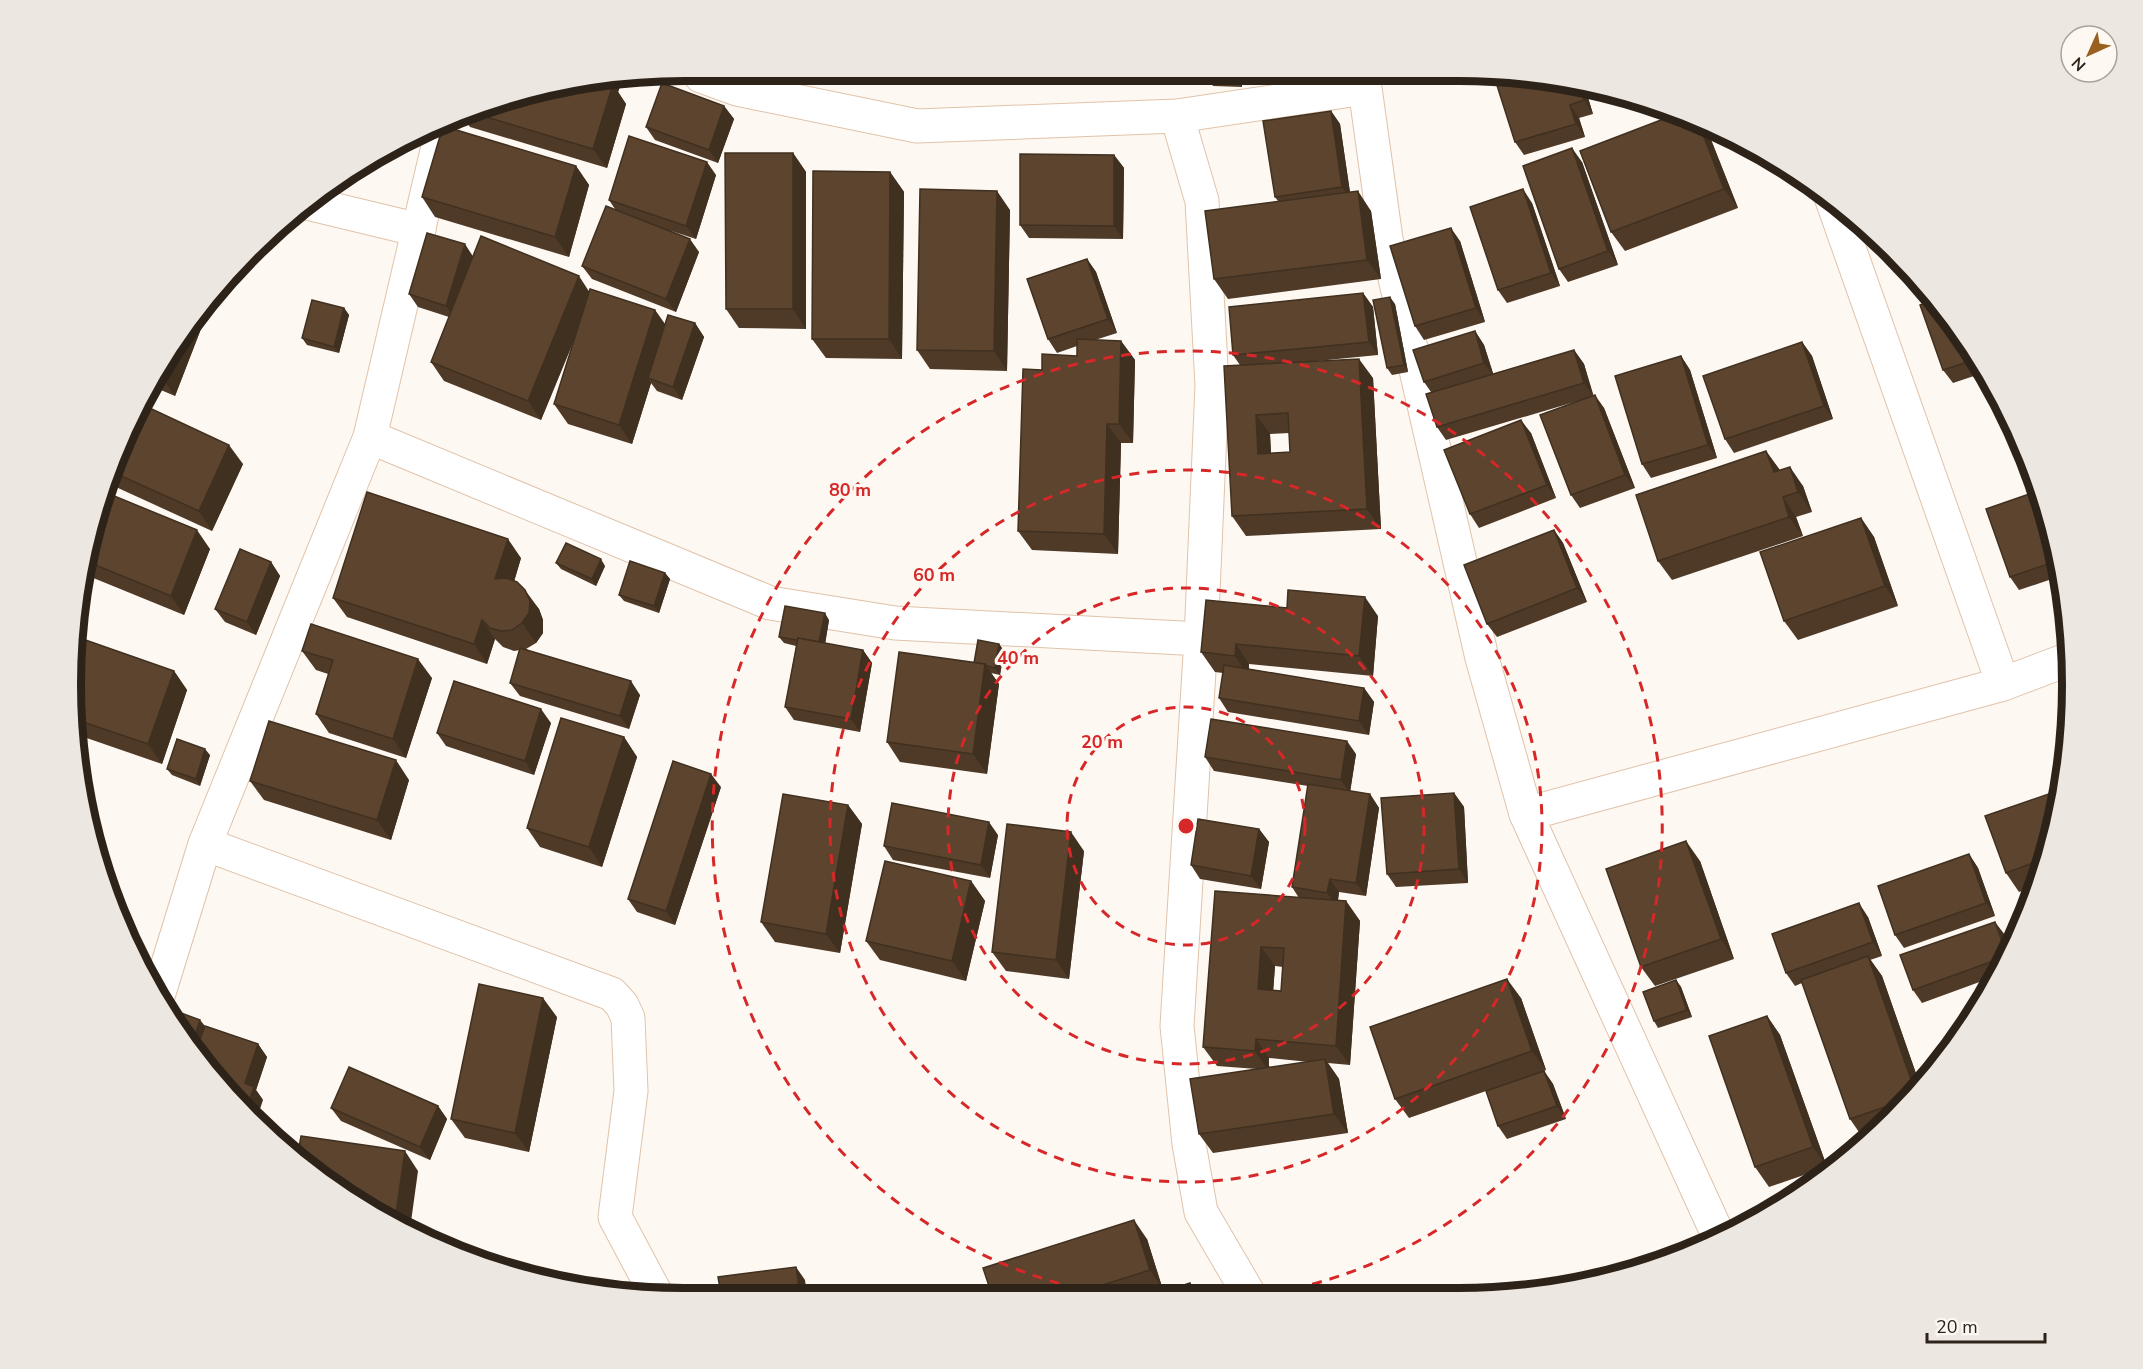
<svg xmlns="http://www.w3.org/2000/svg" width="2143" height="1369" font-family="'Nunito Sans',sans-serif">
	<rect width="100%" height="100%" fill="#fef8f2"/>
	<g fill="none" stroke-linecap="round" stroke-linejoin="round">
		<defs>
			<g id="minor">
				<polyline points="701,76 737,89 917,126 1177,116 1365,88 1386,239 1482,658 1526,814 1719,1237"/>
				<polyline points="1177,116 1202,201 1212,385 1201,639 1177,1026 1189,1144 1201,1212 1250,1296"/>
				<polyline points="1831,197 2003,684"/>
				<polyline points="307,203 419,230"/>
				<polyline points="370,437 770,603 895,623 1201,639"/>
				<polyline points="1526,814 2003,684 2069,659"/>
				<polyline points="205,844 612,994 622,1005 628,1018 631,1091 615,1217 656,1294"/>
				<polyline points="158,996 205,844 370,437 443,125"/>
			</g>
		</defs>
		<use href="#minor" stroke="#e0c3aa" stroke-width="35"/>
		<use href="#minor" stroke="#fff" stroke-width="33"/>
	</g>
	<g fill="#4f3a28" fill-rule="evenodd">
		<polygon points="624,76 618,92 626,104 607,168 470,127 462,116 487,103"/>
		<polygon points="1242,76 1242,87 1213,86 1209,79"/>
		<polygon points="1585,88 1593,114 1579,118 1585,137 1524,155 1515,142"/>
		<polygon points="724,106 734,119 718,163 655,140 646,127"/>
		<polygon points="1331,111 1340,124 1350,192 1371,211 1381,279 1228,299 1214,279 1278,201 1275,197"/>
		<polygon points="1697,119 1703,123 1706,127 1738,208 1625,251 1611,232"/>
		<polygon points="793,153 806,172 806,329 739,328 726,309"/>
		<polygon points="1114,155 1124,168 1123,239 1029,238 1020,225"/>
		<polygon points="1582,162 1618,265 1568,282 1559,269"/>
		<polygon points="576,166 589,185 569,257 435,217 422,197"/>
		<polygon points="890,172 904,192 902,359 826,358 812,339"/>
		<polygon points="716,175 696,239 668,230 699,252 676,312 592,279 582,266 615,209 609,200"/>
		<polygon points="1532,203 1560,286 1507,303 1498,290"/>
		<polygon points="1010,210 1007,371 930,369 917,350"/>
		<polygon points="1460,241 1485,322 1424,340 1415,326"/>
		<polygon points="1087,259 1096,272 1117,333 1095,340 1121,341 1135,360 1133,443 1121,443 1118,554 1032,550 1018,531 1042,370 1077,356 1077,346 1057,353 1048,339"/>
		<polygon points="216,290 175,396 149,385 153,378 198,310"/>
		<polygon points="589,291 655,310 665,324 695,323 704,337 682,400 657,391 651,383 632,444 568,424 554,404 575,338 541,420 444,381 431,362 449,317 418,307 409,294"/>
		<path d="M 1363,293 L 1373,307 L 1378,355 L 1317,361 L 1373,378 L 1381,529 L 1246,536 L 1232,516 L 1240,365 L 1233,355 ZM 1289,433 L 1290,452 L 1271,453 L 1270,434 Z"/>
		<polygon points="1934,300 1986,372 1953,383 1943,370"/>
		<polygon points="1395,304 1408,372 1392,375 1387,368"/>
		<polygon points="344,308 349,315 339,353 307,345 302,338"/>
		<polygon points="1475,331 1484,345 1493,374 1574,350 1584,364 1593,396 1604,408 1635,488 1580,508 1571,495 1578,401 1446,440 1437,427 1431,392 1424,382"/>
		<polygon points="1802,342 1812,356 1833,419 1734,453 1725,439"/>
		<polygon points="1681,356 1690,370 1717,458 1651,478 1642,464"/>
		<polygon points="141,404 243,464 212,531 105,482"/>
		<polygon points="1531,433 1556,498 1479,528 1470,514"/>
		<polygon points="1766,451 1780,470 1803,486 1812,512 1796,517 1803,536 1672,580 1658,561"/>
		<polygon points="2041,490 2061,576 2019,590 2010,577"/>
		<polygon points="102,491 210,549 184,615 86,575"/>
		<polygon points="1861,518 1874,537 1898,606 1798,640 1784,621"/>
		<polygon points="1554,530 1563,543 1587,602 1497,637 1487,624"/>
		<polygon points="521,558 514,581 539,609 543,620 543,633 536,643 526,649 640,695 629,729 520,696 510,683 520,650 514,651 503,647 495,639 487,664 347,617 333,598"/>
		<polygon points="271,562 280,576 256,635 225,622 215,609"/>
		<polygon points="556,563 605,566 596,586 561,569"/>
		<polygon points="665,573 670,579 659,613 624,601 619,595"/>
		<polygon points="1206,600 1378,616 1373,676 1249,664 1249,669 1364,688 1374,702 1369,735 1228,712 1219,698 1223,673 1215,672 1201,652"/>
		<polygon points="829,620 825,643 863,650 872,663 860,732 794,720 785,707 796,646 784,643 779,637"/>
		<polygon points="999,644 1004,651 1000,675 991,673 999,684 987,774 900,762 887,742 974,663"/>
		<polygon points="72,645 174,671 187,690 162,764 75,734"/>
		<polygon points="302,651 432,678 406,758 329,733 316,714 328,674 316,670"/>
		<polygon points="551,723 534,775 446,746 437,733"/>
		<polygon points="624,737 637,757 602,867 540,847 527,828"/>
		<path d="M 1356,754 L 1350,791 L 1370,794 L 1379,808 L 1366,896 L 1339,892 L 1338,901 L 1346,901 L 1360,921 L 1350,1065 L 1328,1063 L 1339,1079 L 1348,1133 L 1213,1153 L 1199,1134 L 1257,1069 L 1217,1066 L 1203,1047 L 1215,891 L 1299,898 L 1292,887 L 1308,786 L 1214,771 L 1205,757 ZM 1275,966 L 1283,967 L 1281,991 L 1273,990 ZM 1269,1058 L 1309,1062 L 1269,1068 Z"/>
		<polygon points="210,755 200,786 172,775 167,769"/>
		<polygon points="409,780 391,840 264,800 250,781"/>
		<polygon points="721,787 675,925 637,912 628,899"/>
		<polygon points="1454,793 1464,807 1468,883 1396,887 1387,874"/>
		<polygon points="848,805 862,824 840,953 775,942 761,922"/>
		<polygon points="1259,829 1269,842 1261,889 1200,879 1191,865"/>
		<polygon points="998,835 990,878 893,860 884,846"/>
		<polygon points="2051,844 2036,886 2019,892 2006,873"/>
		<polygon points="1084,851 1069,979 1006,971 992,952"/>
		<polygon points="1969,854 1978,868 1995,916 1904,948 1895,935"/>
		<polygon points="1700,861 1734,959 1655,986 1641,967"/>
		<polygon points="971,881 985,901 966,981 880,960 866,941"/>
		<polygon points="1868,917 1882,956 1870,960 1882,976 1920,1085 1874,1135 1863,1138 1850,1119 1802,983 1795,986 1786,973"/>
		<polygon points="2005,935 2009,956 1996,976 1922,1003 1913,990"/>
		<polygon points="1676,980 1681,987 1692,1017 1658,1028 1654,1021"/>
		<polygon points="1521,998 1546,1070 1544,1071 1553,1084 1566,1119 1507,1139 1498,1126 1486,1091 1409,1118 1395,1099"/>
		<polygon points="1767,1016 1780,1035 1827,1167 1769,1187 1755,1167"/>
		<polygon points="557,1017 529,1152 465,1138 451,1119"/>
		<polygon points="174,1025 205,1026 258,1044 267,1057 256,1090 263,1100 223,1090"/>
		<polygon points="438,1106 447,1119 430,1160 341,1121 331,1108"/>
		<polygon points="1147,1239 1163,1290 1144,1296 992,1295"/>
	</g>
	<g fill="#403020">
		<polygon points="617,76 624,76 618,92 614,85"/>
		<polygon points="1237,76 1242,76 1242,87 1237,80"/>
		<polygon points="613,84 626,104 607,168 593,149"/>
		<polygon points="1579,87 1585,88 1593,114 1584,100"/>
		<polygon points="1570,105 1579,118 1585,137 1576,124"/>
		<polygon points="724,106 734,119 718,163 709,150"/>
		<polygon points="1331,111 1340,124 1351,200 1342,187"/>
		<polygon points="1697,119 1703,123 1706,127 1738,208 1724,189"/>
		<polygon points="1572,148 1582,162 1618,265 1608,251"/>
		<polygon points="793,153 806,172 806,329 793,309"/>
		<polygon points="1114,155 1124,168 1123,239 1114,226"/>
		<polygon points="707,162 716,175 696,239 686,226"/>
		<polygon points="576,166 589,185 569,257 555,237"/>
		<polygon points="890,172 904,192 902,359 889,339"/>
		<polygon points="1523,189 1532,203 1560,286 1551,273"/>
		<polygon points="997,191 1010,210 1007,371 994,351"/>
		<polygon points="1358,191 1371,211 1381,279 1367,260"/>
		<polygon points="1451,228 1460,241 1485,322 1476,308"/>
		<polygon points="690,239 699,252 676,312 666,299"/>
		<polygon points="465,244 474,258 455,319 446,306"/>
		<polygon points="1087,259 1096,272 1117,333 1108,319"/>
		<polygon points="579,276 592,296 541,420 528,401"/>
		<polygon points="216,290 175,396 161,376 172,349 198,310"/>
		<polygon points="1363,293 1373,307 1378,355 1369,342"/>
		<polygon points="1390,297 1395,304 1408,372 1404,365"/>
		<polygon points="344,308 349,315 339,353 334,347"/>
		<polygon points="655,310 668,329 648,378 651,383 632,444 619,425"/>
		<polygon points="695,323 704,337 682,400 673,387"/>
		<polygon points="1475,331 1484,345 1494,376 1484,363"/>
		<polygon points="1121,341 1135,360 1133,443 1119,424"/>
		<polygon points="1802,342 1812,356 1833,419 1824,406"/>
		<polygon points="1574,350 1584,364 1594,397 1584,383"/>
		<polygon points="1681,356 1690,370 1717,458 1708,445"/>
		<polygon points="1359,359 1373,378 1381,529 1367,509"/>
		<polygon points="1595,395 1604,408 1635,488 1625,475"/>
		<polygon points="1256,415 1270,434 1272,474 1258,454"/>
		<polygon points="1521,420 1531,433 1556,498 1547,485"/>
		<polygon points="1107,424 1121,443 1118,554 1104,534"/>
		<polygon points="229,445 243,464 212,531 199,511"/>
		<polygon points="1766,451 1780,471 1774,472"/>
		<polygon points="1790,467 1803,486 1812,512 1798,492"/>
		<polygon points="1783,497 1796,517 1803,536 1789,517"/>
		<polygon points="1861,518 1874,537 1898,606 1885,586"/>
		<polygon points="197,530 210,549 184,615 171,596"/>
		<polygon points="1554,530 1563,543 1587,602 1577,588"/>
		<polygon points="508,539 521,558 509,599 495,579"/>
		<polygon points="601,559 605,566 596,586 592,579"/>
		<polygon points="271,562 280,576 256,635 247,622"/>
		<polygon points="665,573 670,579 659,613 654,606"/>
		<polygon points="525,590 539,609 543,620 543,633 536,643 522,623"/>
		<polygon points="1365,597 1378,616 1373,676 1359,656"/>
		<polygon points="825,613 829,620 824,651 819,644"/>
		<polygon points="482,620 495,639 487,664 474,644"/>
		<polygon points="999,644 1004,651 1000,675 995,668"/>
		<polygon points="1236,644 1249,664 1248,675 1235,656"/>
		<polygon points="863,650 872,663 860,732 851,719"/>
		<polygon points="418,659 432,678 406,758 393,739"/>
		<polygon points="985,664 999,684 987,774 973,754"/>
		<polygon points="174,671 187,690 162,764 148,744"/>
		<polygon points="631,681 640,695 629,729 620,716"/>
		<polygon points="1364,688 1374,702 1369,735 1359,721"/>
		<polygon points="541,709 551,723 534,775 525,761"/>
		<polygon points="624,737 637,757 602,867 589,847"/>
		<polygon points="1347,741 1356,754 1350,793 1341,780"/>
		<polygon points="205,749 210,755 200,786 196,779"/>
		<polygon points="396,760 409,780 391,840 377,820"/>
		<polygon points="711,774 721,787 675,925 666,911"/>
		<polygon points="1454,793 1464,807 1468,883 1459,869"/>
		<polygon points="1370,794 1379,808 1366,896 1356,883"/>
		<polygon points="848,805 862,824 840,953 826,934"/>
		<polygon points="989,822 998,835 990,878 981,865"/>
		<polygon points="1259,829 1269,842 1261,889 1251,876"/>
		<polygon points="1071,832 1084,851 1069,979 1056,960"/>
		<polygon points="1686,841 1700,861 1734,959 1721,939"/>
		<polygon points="1969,854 1978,868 1995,916 1986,903"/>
		<polygon points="1330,879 1339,892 1337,906 1327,893"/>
		<polygon points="971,881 985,901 966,981 952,961"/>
		<polygon points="1346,901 1360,921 1350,1065 1336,1046"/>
		<polygon points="1859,903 1868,917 1882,956 1873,942"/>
		<polygon points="1995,922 2005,935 2011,952 2008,957"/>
		<polygon points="1261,947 1275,966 1272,1009 1258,989"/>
		<polygon points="1868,956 1882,976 1920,1085 1915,1091"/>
		<polygon points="1507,979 1521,998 1546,1070 1532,1051"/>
		<polygon points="1676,980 1681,987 1692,1017 1687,1010"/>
		<polygon points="543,998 557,1017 529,1152 515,1133"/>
		<polygon points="1767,1016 1780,1035 1827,1167 1813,1147"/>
		<polygon points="200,1020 205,1026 198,1047 193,1041"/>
		<polygon points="1256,1039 1269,1058 1268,1070 1255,1051"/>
		<polygon points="258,1044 267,1057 256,1090 263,1100 256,1121 246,1111 245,1083"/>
		<polygon points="1325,1059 1339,1079 1348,1133 1334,1114"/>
		<polygon points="1544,1071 1553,1084 1566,1119 1557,1106"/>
		<polygon points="438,1106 447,1119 430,1160 420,1147"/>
		<polygon points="405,1151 418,1171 410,1229 395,1220"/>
		<polygon points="1134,1220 1147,1239 1163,1290 1150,1270"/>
		<polygon points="796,1267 805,1280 807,1294 800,1294"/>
		<polygon points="1190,1283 1199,1296 1195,1296"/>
	</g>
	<g fill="#5c442e" stroke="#403020" stroke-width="1.5" fill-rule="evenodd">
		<polygon points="604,76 617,76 614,85 593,78"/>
		<polygon points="1209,76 1237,76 1237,80 1209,79"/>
		<polygon points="1494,76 1538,76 1579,87 1584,100 1570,105 1576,124 1515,142"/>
		<polygon points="593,78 613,84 593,149 470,112 487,103"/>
		<polygon points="662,83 724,106 709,150 646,127"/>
		<polygon points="1331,111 1342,187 1275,197 1263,121"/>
		<polygon points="1679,113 1694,117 1697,119 1724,189 1611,232 1580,151"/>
		<polygon points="443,126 576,166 555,237 422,197"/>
		<polygon points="629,136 707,162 686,226 609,200"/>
		<polygon points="1572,148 1608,251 1559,269 1523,166"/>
		<polygon points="725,153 793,153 793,309 726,309"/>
		<polygon points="1020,154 1114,155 1114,226 1020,225"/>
		<polygon points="813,171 890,172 889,339 812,339"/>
		<polygon points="920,189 997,191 994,351 917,350"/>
		<polygon points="1523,189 1551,273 1498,290 1470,207"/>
		<polygon points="1358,191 1367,260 1214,279 1205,211"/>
		<polygon points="606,206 690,239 666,299 582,266"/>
		<polygon points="1451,228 1476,308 1415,326 1390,246"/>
		<polygon points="427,233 465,244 446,306 409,294"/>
		<polygon points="481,236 579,276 528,401 431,362"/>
		<polygon points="1087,259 1108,319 1048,339 1027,279"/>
		<polygon points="590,289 655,310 619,425 554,404"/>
		<polygon points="1363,293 1369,342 1233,355 1229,307"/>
		<polygon points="1390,297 1404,365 1387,368 1373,300"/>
		<polygon points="312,300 344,308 334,347 302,338"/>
		<polygon points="1934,300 1977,359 1943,370 1920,305"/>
		<polygon points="668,315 695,323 673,387 648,378"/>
		<polygon points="1475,331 1484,363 1424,382 1413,350"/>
		<polygon points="1077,339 1121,341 1119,424 1107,424 1104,534 1018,531 1023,369 1042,370 1042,354 1077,356"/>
		<polygon points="1802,342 1824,406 1725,439 1703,376"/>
		<polygon points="172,349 161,376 155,374"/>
		<polygon points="1574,350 1584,383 1437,427 1426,394"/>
		<polygon points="1681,356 1708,445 1642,464 1615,376"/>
		<path d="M 1359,359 L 1367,509 L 1232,516 L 1224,366 ZM 1288,413 L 1290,452 L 1258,454 L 1256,415 Z"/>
		<polygon points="1595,395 1625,475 1571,495 1540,415"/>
		<polygon points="141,404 229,445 199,511 110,471"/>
		<polygon points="1521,420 1547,485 1470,514 1444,450"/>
		<polygon points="1766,451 1774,472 1790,467 1798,492 1783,497 1789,517 1658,561 1636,495"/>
		<polygon points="2041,490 2057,561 2010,577 1986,509"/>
		<polygon points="102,491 197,530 171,596 88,562"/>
		<polygon points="367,492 508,539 495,579 506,578 517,582 525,590 530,601 529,613 522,623 512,630 501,631 490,628 482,620 474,644 333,598"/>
		<polygon points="1861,518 1885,586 1784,621 1760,552"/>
		<polygon points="1554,530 1577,588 1487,624 1464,565"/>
		<polygon points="566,543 601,559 592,579 556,563"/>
		<polygon points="240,549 271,562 247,622 215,609"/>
		<polygon points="630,561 665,573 654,606 619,595"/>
		<polygon points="1288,590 1365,597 1359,656 1236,644 1235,656 1201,652 1206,600 1287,608"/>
		<polygon points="785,606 825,613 819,642 798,638 797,640 779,637"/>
		<polygon points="311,624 418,659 393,739 316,714 333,660 302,651"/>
		<polygon points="74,636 174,671 148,744 74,719 72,645"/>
		<polygon points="798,638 863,650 851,719 785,707"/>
		<polygon points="978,640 999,644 995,668 987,666 985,664 974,663"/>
		<polygon points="520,648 631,681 620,716 510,683"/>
		<polygon points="899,652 985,664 973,754 887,742"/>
		<polygon points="1224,665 1364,688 1359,721 1219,698"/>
		<polygon points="454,681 541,709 525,761 437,733"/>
		<polygon points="561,718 624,737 589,847 527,828"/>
		<polygon points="1211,719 1347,741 1341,780 1205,757"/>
		<polygon points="269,721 396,760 377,820 250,781"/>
		<polygon points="177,739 205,749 196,779 167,769"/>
		<polygon points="673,761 711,774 666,911 628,899"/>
		<polygon points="1308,784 1370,794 1356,883 1330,879 1327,893 1292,887"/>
		<polygon points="2060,790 2051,844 2046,858 2006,873 1985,816"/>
		<polygon points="1454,793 1459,869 1387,874 1381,798"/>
		<polygon points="783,794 848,805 826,934 761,922"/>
		<polygon points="892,803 989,822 981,865 884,846"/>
		<polygon points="1198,819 1259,829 1251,876 1191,865"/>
		<polygon points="1007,824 1071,832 1056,960 992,952"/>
		<polygon points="1686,841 1721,939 1641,967 1606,869"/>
		<polygon points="1969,854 1986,903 1895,935 1878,886"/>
		<polygon points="885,861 971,881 952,961 866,941"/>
		<path d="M 1215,891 L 1346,901 L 1336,1046 L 1256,1039 L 1255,1051 L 1203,1047 ZM 1261,947 L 1284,948 L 1281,991 L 1258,989 Z"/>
		<polygon points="1859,903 1873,942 1786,973 1772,934"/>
		<polygon points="1995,922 2007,956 1913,990 1900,955"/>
		<polygon points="2022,923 2016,939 2011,926"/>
		<polygon points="1868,956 1915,1091 1908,1099 1850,1119 1801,980"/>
		<polygon points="1507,979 1532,1051 1395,1099 1370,1027"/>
		<polygon points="1676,980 1687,1010 1654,1021 1643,992"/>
		<polygon points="479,984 543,998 515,1133 451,1119"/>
		<polygon points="165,1007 200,1020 193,1041 183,1037 174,1025"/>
		<polygon points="1767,1016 1813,1147 1755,1167 1709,1036"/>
		<polygon points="205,1026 258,1044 245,1083 254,1087 246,1111 223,1090 186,1041 198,1045"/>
		<polygon points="1325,1059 1334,1114 1199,1134 1190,1079"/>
		<polygon points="349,1067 438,1106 420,1147 331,1108"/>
		<polygon points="1544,1071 1557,1106 1498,1126 1486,1091"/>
		<polygon points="301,1136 405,1151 395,1220 310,1171 297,1159"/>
		<polygon points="1134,1220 1150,1270 1090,1289 1092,1295 992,1295 983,1268"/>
		<polygon points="796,1267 800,1294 721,1294 718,1277"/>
		<polygon points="1190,1283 1195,1296 1151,1296"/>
	</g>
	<g fill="none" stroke="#d62828" stroke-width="3" stroke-dasharray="10 8">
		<circle cx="1186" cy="826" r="119"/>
		<circle cx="1186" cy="826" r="238"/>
		<circle cx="1186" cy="826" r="356"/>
		<path d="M1112 1295A475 475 0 1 1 1256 1296"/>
	</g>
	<path d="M0 0H2143V1369H0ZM684 81H1459A603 603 0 0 1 2062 684V685A603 603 0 0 1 1459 1288H684A603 603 0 0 1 81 685V684A603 603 0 0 1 684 81Z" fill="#ede7e1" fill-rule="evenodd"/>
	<path fill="none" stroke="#2d2319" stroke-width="8" d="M684 81H1459A603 603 0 0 1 2062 684V685A603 603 0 0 1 1459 1288H684A603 603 0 0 1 81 685V684A603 603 0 0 1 684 81Z"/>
	<circle cx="1186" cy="826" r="9" fill="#d62828" stroke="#fef8f2" stroke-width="3"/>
	<g font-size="18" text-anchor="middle" font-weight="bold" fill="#d62828" stroke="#fef8f2" stroke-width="6" stroke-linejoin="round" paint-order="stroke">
		<text x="850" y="496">80 m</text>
		<text x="934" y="581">60 m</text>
		<text x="1018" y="664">40 m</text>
		<text x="1102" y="748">20 m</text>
	</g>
	<g transform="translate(2089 54) rotate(225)"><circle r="28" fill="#fef8f2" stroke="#aaa39b" stroke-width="1.5"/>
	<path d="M0-4.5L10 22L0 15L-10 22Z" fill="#9a601f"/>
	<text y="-9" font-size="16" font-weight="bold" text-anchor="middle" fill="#2d2319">N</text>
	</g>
	<path d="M1927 1333v9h118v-9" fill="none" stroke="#2d2319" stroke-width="3"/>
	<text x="1936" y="1333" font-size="18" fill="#2d2319" stroke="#fef8f2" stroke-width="4.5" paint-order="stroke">20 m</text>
</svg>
